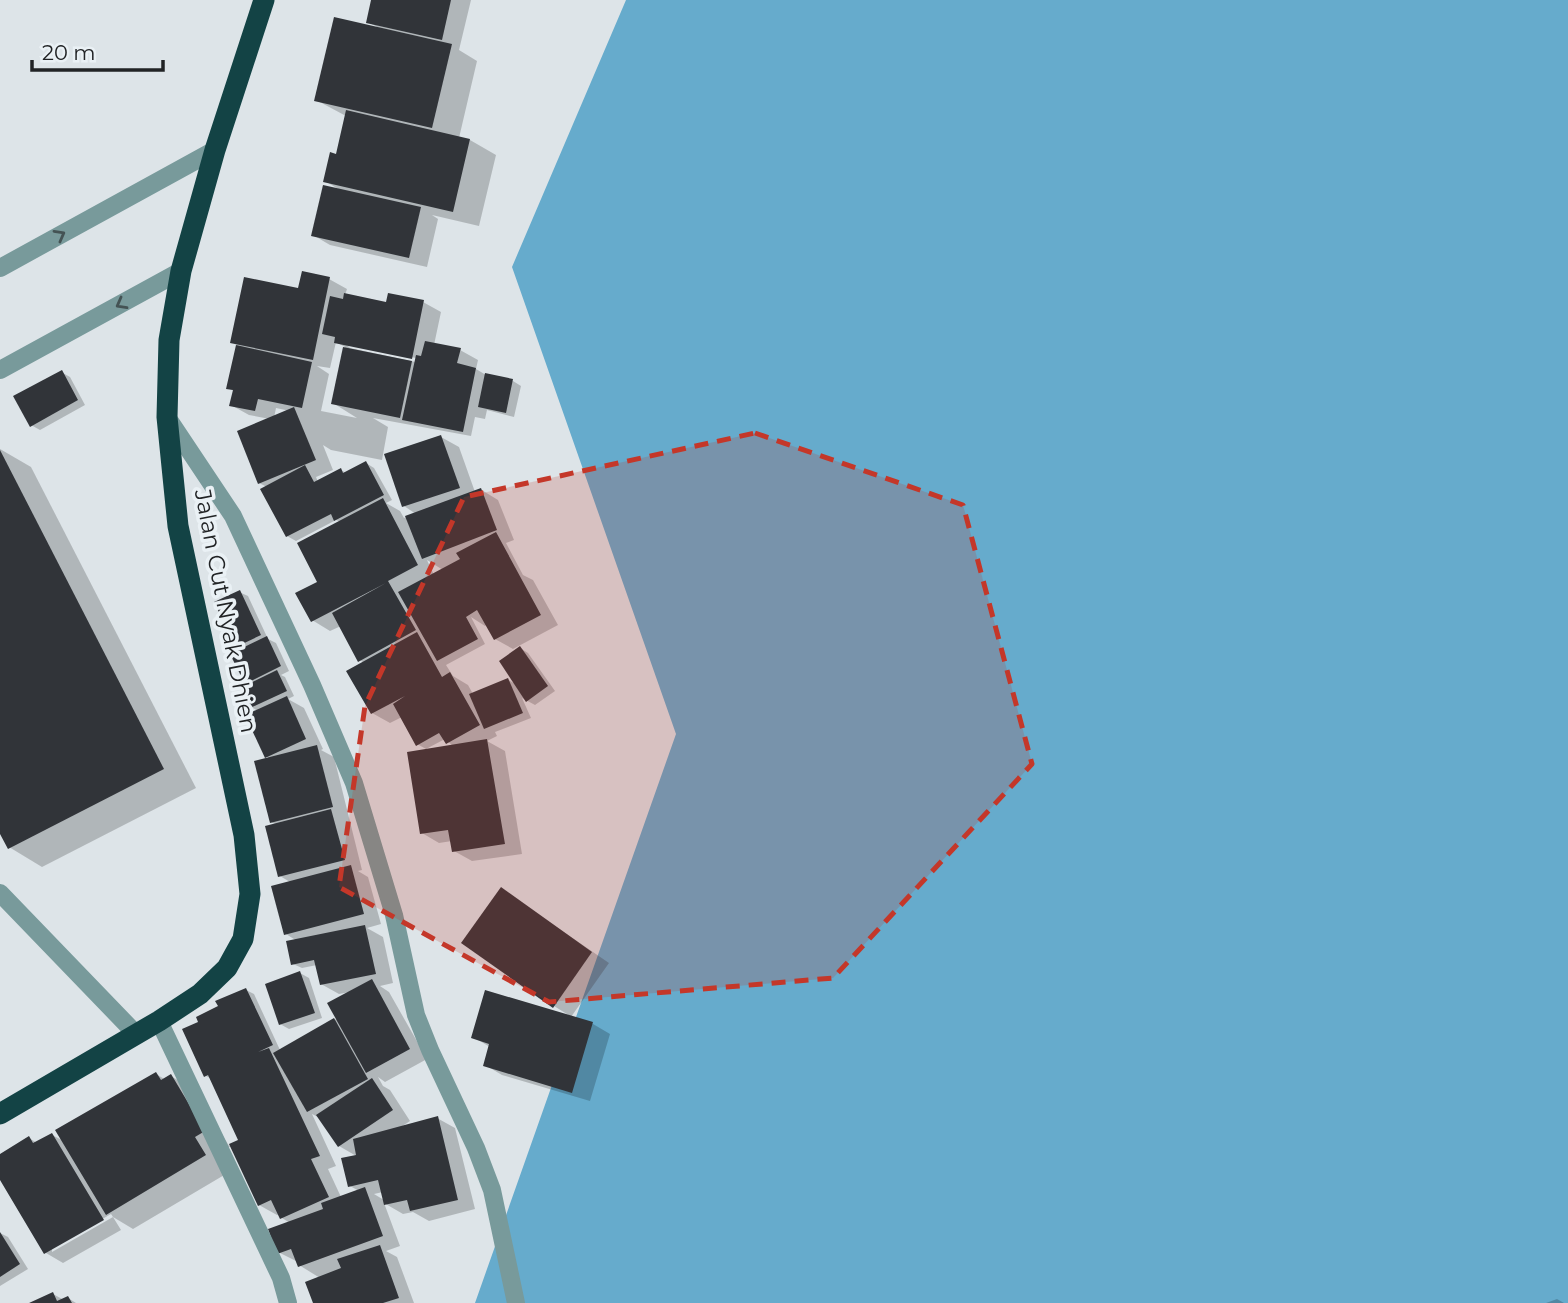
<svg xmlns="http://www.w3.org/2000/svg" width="1568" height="1303" font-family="Montserrat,sans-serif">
	<rect width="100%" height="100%" fill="#dde4e8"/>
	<polygon fill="#66abcc" points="626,0 1568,0 1568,1303 475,1303 676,734 512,267"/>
	<g fill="#0003" fill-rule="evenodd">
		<polygon points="373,0 471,0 459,50 477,61 459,138 470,140 496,155 479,226 432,215 438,219 427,267 330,245 313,235 340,190 325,181 337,156 346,116 316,100 379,28 368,22"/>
		<path d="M 329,279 L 347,289 L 345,295 L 388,304 L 423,302 L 441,312 L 434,345 L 460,350 L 478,360 L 476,369 L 486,375 L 513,381 L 521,386 L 514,417 L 487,410 L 485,419 L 475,417 L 471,436 L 373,418 L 388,427 L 382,460 L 331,450 L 323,445 L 333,470 L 316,477 L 318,482 L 341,470 L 346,473 L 366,463 L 374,468 L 392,500 L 386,503 L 400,511 L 404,518 L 416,514 L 404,506 L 441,437 L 459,447 L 475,492 L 480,489 L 498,500 L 514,540 L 506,543 L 523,575 L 533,580 L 558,625 L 513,649 L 495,639 L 487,624 L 485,626 L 471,617 L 485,644 L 446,665 L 453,676 L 468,685 L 473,694 L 508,680 L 516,684 L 520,648 L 528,653 L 555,691 L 535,705 L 522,698 L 531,718 L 495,732 L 497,736 L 487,741 L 505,751 L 522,854 L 472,861 L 454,851 L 452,841 L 439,843 L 422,833 L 453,746 L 445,739 L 426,749 L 417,744 L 402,717 L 390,723 L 372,713 L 364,663 L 360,660 L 341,626 L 330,631 L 312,620 L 320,582 L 341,522 L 336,520 L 296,541 L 287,536 L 267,487 L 259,483 L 270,419 L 249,415 L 231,405 L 234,391 L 228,388 L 237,345 L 232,342 L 299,290 ZM 336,342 L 345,347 L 333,403 L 357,418 L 321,411 L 329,374 L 317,366 L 330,368 ZM 346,344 L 421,359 L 420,363 L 350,348 ZM 276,408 L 290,411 L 274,418 ZM 427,560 L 443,570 L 434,575 Z"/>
		<polygon points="61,372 70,377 85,405 40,430 31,425"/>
		<polygon points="0,449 31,467 196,788 42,867 9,847 0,830"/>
		<path d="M 239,592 L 248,596 L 268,639 L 276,643 L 289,671 L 281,675 L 285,677 L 294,696 L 288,699 L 304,708 L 323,749 L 321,750 L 334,757 L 362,870 L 358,871 L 368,877 L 381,924 L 367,928 L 383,937 L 393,983 L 380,986 L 389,992 L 427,1059 L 385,1082 L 378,1077 L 383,1086 L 390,1090 L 410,1121 L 401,1127 L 437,1118 L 455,1128 L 475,1209 L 429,1221 L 413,1212 L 403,1214 L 384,1203 L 400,1246 L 386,1251 L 397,1257 L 414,1303 L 315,1303 L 320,1278 L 299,1265 L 298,1262 L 278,1252 L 290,1223 L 282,1218 L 280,1214 L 277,1215 L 259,1205 L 232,1145 L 220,1153 L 231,1171 L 133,1229 L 113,1217 L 121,1230 L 63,1263 L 46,1253 L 0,1176 L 0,1156 L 29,1138 L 37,1143 L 52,1135 L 64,1141 L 156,1074 L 166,1080 L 171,1076 L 197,1092 L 229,1146 L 241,1141 L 212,1079 L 206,1076 L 200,1023 L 246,990 L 254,994 L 280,1050 L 338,1018 L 350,992 L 339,994 L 321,984 L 317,965 L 302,968 L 293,964 L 297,941 L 286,934 L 290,882 L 280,876 L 277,825 L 271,822 L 270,759 L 266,756 L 258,711 L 251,707 L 250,685 L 246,683 L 244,649 L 237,646 ZM 312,1114 L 320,1118 L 339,1146 L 358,1157 L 350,1186 L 359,1191 L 341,1197 L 328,1169 L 336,1166 ZM 383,1192 L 384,1200 L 374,1194 ZM 111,1214 L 113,1217 L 52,1252 L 52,1248 Z"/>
		<polygon points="501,889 609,963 571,1017 593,1024 610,1034 590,1101 502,1075 485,1065 490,1047 473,1037 570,1016 554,1006"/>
		<polygon points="300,973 309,978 322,1018 289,1029 280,1024"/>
		<polygon points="0,1233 8,1237 28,1269 0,1286"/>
		<polygon points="53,1294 64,1300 68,1298 76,1303 34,1303"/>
		<polygon points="1557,1299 1564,1303 1546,1303"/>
	</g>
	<g fill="#313439">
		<polygon points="371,0 451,0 442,40 366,23"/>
		<polygon points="334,17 452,44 432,128 314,101"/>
		<polygon points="346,110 470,139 453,212 323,182 330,152 336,154"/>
		<polygon points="323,185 421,207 409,258 311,236"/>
		<polygon points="302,271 330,277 313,360 230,343 244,277 298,288"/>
		<polygon points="344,293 386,302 388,293 424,300 412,359 334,343 335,337 322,334 330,296 343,299"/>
		<polygon points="425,341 461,348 457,363 476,368 463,432 402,420 416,355 421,356"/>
		<polygon points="236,345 312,362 302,408 258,399 255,411 229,406 233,390 226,389"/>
		<polygon points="343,347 412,361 400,418 331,404"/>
		<polygon points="62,370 78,400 30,427 13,396"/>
		<polygon points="485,373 513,379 506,413 478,407"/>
		<polygon points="294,407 316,460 258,484 237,431"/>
		<polygon points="441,435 460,488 402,507 384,454"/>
		<polygon points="0,450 164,769 8,849 0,834"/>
		<polygon points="366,461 384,495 334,521 331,514 286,537 260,489 305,465 314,482 341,468 343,473"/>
		<polygon points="481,488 497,530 422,559 405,516"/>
		<polygon points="383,498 418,565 388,581 416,630 358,662 332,613 386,583 311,622 295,593 317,582 297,543"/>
		<polygon points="496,532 541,615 494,640 477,610 466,617 478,639 437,661 398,592 460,559 456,553"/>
		<polygon points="240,590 261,635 236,647 214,602"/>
		<polygon points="417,632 442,677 450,672 480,725 446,744 439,733 416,746 393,704 405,696 371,714 346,671"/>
		<polygon points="267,636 281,666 245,684 230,654"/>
		<polygon points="520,646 548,686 526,702 499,661"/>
		<polygon points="277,670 287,691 250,708 240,688"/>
		<polygon points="508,678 523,713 484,729 469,694"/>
		<polygon points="287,696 306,739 265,758 245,715"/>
		<polygon points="487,739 505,844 452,852 448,830 420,834 407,752"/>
		<polygon points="317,745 333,807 270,823 254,761"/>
		<polygon points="331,809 345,860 278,877 265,826"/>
		<polygon points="351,865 364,914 284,935 271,886"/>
		<polygon points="501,887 592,952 553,1008 461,943"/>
		<polygon points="365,925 376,974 320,985 314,960 291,965 286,941"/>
		<polygon points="300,971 315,1013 279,1025 265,984"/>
		<polygon points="372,979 410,1049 366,1073 327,1003"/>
		<polygon points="246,988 273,1045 258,1052 269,1048 320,1156 311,1159 329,1197 280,1219 271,1200 258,1206 229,1144 238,1140 208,1075 204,1077 182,1029 198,1022 196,1017 218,1006 215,1001"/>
		<polygon points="485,990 593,1022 572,1093 483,1066 489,1044 471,1038"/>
		<polygon points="334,1018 368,1079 307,1112 273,1053"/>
		<polygon points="156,1072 161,1080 171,1074 205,1131 195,1137 206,1155 106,1215 55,1130"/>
		<polygon points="372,1078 393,1110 338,1147 316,1115"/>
		<polygon points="438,1116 458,1200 410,1211 407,1200 384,1205 378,1180 348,1187 341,1158 356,1155 353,1139"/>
		<polygon points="52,1133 104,1220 44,1254 0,1180 0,1154 29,1136 33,1143"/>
		<polygon points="365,1187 383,1236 298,1267 291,1249 277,1254 268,1229 323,1209 321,1203"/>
		<polygon points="0,1232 20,1264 0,1277"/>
		<polygon points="380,1245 399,1298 383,1303 313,1303 305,1282 341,1268 337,1259"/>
		<polygon points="53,1292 57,1301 68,1296 72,1303 29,1303"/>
	</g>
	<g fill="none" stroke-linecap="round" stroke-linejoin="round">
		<g stroke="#789a9b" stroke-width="18">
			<polyline points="0,268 215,150"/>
			<polyline points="0,370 181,271"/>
			<polyline points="0,893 136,1034"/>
		</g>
		<g stroke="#789a9b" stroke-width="18">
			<polyline points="167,417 233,516 312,685 354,783 394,915 416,1015 430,1050 476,1148 492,1190 516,1303"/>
			<polyline points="159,1021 281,1278 288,1303"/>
		</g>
		<polyline stroke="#134345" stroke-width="21" points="0,1114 159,1021 200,994 227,968 243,939 250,894 244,835 178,526 167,417 169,340 181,271 215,150 264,0"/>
	</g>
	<defs><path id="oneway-chevron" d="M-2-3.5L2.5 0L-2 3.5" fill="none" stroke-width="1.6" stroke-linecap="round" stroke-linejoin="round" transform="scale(1.75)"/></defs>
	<g stroke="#445354">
		<use href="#oneway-chevron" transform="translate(60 235) rotate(-29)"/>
		<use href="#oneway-chevron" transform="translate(121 304) rotate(151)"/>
	</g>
	<path fill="#c43729" fill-opacity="0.2" stroke="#c43729" stroke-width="5" stroke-dasharray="14 9" stroke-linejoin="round" d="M 755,433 L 963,505 L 1032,764 L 833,978 L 549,1002 L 339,887 L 365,706 L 464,497 Z"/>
	<g text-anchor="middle" stroke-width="7" stroke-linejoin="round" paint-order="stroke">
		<g font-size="23" fill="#212325" stroke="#eaf1f5">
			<text transform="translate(226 611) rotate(79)" y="8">Jalan Cut Nyak Dhien</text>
		</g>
	</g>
	<path d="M32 60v10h131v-10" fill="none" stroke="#212325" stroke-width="3.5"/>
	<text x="42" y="60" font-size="21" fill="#212325" stroke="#eaf1f5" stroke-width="5" paint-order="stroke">20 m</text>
</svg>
